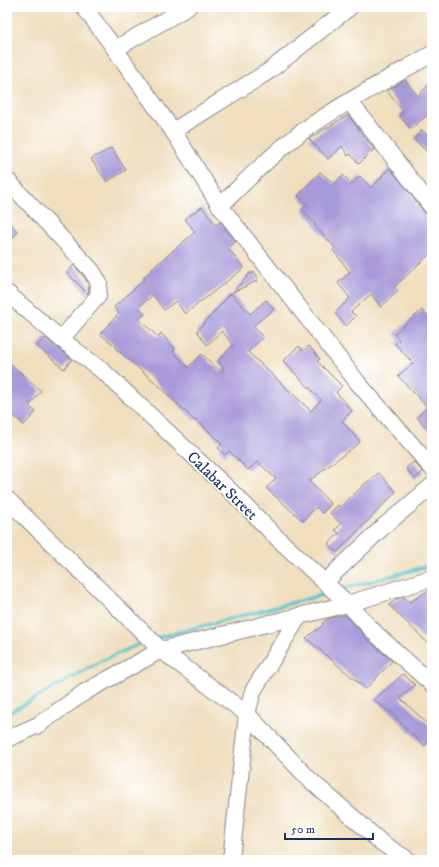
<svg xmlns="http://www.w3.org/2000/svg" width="439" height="867" font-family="'IM FELL DW Pica',serif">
	<rect width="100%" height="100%" fill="#fff"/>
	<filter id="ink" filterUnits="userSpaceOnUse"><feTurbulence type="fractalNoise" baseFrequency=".025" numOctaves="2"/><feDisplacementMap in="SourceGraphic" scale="8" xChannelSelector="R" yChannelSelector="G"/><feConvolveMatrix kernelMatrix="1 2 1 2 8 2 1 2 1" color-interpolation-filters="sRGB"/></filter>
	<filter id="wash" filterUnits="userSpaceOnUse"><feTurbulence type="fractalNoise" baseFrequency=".012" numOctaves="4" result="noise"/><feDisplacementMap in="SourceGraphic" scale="16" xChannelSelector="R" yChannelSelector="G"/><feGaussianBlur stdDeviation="0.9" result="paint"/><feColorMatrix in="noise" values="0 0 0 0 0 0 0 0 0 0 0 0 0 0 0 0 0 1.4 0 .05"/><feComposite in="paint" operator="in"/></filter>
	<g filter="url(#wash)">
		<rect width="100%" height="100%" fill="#f0debd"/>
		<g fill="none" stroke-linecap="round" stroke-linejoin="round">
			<g stroke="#57c5cd" stroke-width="3.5">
				<polyline points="339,590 432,565"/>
				<polyline points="156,638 330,593"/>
				<polyline points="7,714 101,661 146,641"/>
			</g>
		</g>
		<g id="blocks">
			<g fill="#a79ad9">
				<polygon points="405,80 418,96 432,81 432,111 411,129 399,116 403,111 387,91"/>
				<polygon points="348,115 374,149 359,164 350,154 348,156 342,146 328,159 309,139"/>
				<polygon points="422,130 432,140 432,157 414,139"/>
				<polygon points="111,148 126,170 107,182 91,159"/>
				<polygon points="390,168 425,213 428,216 432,216 432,252 394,287 398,291 381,307 371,294 351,312 356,316 346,326 335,313 350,298 338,283 350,272 333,250 335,248 315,226 316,225 302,209 308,205 298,196 320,172 334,184 343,175 352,184 360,176 371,188 383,176 382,175"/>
				<polygon points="202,207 216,225 220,222 236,241 228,248 244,268 185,314 176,301 164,310 153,295 139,307 145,314 139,319 158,337 161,333 175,349 173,352 188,367 202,354 221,372 224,369 218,361 233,345 222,331 207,345 197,331 231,293 250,314 266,300 274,309 253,326 263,337 248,352 311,411 321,400 283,361 299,346 303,351 309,346 320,359 317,361 342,386 336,392 352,411 342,421 360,442 309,481 331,504 322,513 316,507 303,521 266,488 276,479 258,462 248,470 229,451 225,455 218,448 222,444 196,419 195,421 156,383 116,349 117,347 100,334 119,313 114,307 144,280 143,279 153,268 195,232 185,219"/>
				<polygon points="7,220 18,232 7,243"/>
				<polygon points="74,265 84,277 89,285 88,294 67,273"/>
				<polygon points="250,273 255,273 257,275 257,281 233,292"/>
				<polygon points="422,310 432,321 432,435 417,417 427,407 398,376 413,363 395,344 399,340 394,334"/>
				<polygon points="45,338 72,359 64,369 37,346"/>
				<polygon points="12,365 41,391 29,406 36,412 24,425 7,410 7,372"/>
				<polygon points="414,462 423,472 415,479 406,468"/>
				<polygon points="379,473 396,492 337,552 328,544 339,533 335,530 341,524 330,513 338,505 340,507 362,487 362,486"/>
				<polygon points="432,588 432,647 389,605 396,599 404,597 410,602"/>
				<polygon points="345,615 369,641 392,661 366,689 306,638 324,624 322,623 328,619"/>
				<polygon points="403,674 415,685 400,698 432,728 432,738 424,746 395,717 396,716 374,700"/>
			</g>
		</g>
	</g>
	<g filter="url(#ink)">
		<use href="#blocks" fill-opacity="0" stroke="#86868e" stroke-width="1"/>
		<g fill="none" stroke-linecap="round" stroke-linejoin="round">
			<defs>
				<g id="minor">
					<polyline points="84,7 115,49 173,131 220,206 358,383 432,468"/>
					<polyline points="115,49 188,7"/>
					<polyline points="350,102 432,207"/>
					<polyline points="173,131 269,71 350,7"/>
					<polyline points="7,180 92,271 99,283 98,296 61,339"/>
					<path d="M 220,206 C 248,179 275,151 306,129 C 346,101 390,78 432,54"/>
					<polyline points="7,293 61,339 105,373 238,498 274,535 348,604 376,634 432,684"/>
					<polyline points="7,499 161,650 247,714 310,780 382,843 408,860"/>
					<polyline points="325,582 383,527 432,486"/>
					<polyline points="7,739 38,725 85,692 161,650 348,604 432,578"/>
					<polyline points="231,860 247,714 253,691 299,616"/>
				</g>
			</defs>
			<use href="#minor" stroke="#86868e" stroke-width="18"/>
			<use href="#minor" stroke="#fff" stroke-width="16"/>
		</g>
	</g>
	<g text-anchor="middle" stroke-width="3.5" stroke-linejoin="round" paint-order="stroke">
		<g font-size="16" fill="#1b2f5e" stroke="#fff">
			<text transform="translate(223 485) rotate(44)" y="6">Calabar Street</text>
		</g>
	</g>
	<rect width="439" height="867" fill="none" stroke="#fff" stroke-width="24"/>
	<path d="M285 833v6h88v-6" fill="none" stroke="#1b2f5e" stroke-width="2"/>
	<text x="291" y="833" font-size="12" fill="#1b2f5e" stroke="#ffffff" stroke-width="3" paint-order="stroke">50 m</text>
</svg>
